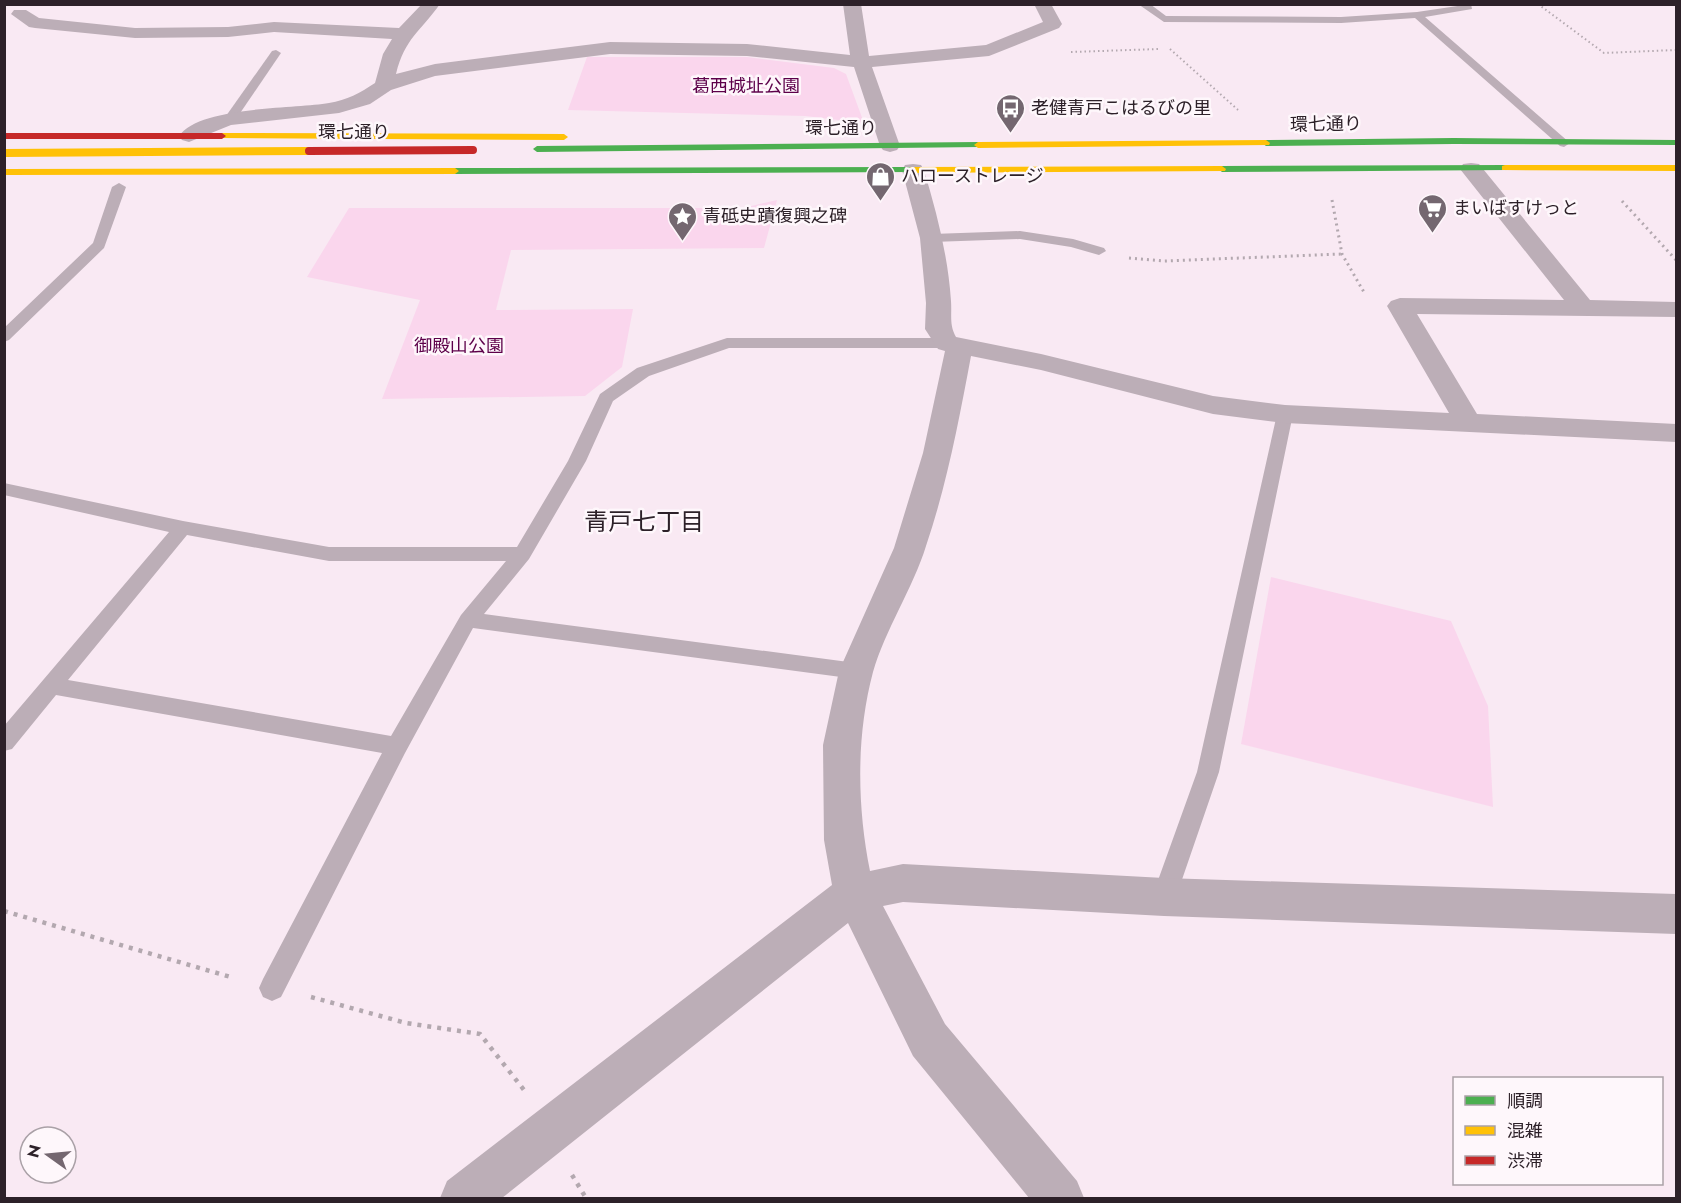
<svg xmlns="http://www.w3.org/2000/svg" width="1681" height="1203" font-family="Jost,'Noto Sans JP',sans-serif">
	<rect width="100%" height="100%" fill="#f9e9f3"/>
	<g fill="#fad6ed">
		<polygon points="587,57 747,57 834,68 846,74 864,123 805,116 568,110"/>
		<polygon points="777,200 764,248 511,250 496,310 633,309 622,367 585,396 382,399 420,300 307,277 349,208 743,208"/>
		<polygon points="1271,577 1451,621 1488,706 1493,807 1241,744"/>
	</g>
	<g fill="none" stroke-linecap="round" stroke-linejoin="round">
		<g stroke="#b3a8af" stroke-width="2" stroke-dasharray="1.5 3" stroke-linecap="butt">
			<polyline points="1538,4 1604,53 1676,50"/>
			<polyline points="1170,49 1238,110"/>
			<polyline points="1071,52 1159,49"/>
		</g>
		<g stroke="#b3a8af" stroke-width="3" stroke-dasharray="2 4" stroke-linecap="butt">
			<polyline points="1332,200 1342,254 1365,294"/>
			<polyline points="1622,201 1676,260"/>
			<polyline points="1129,258 1164,261 1342,254"/>
		</g>
		<g stroke="#b3a8af" stroke-width="4.5" stroke-dasharray="4 6" stroke-linecap="butt">
			<polyline points="4,911 234,978"/>
			<polyline points="311,997 406,1023 480,1034 524,1090"/>
			<polyline points="572,1175 586,1198"/>
		</g>
		<g fill="#bcaeb7" fill-rule="evenodd">
			<polygon points="1138,4 1150,4 1166,16 1341,17 1417,12 1471,4 1472,9 1425,17 1570,143 1564,147 1560,146 1415,18 1341,23 1164,22"/>
			<polygon points="276,50 281,53 234,122 226,122 226,116 272,51"/>
			<polygon points="119,183 126,187 104,248 9,340 4,342 4,328 93,243 112,187"/>
			<polygon points="1020,231 1073,239 1104,248 1106,251 1099,255 1071,247 1020,239 932,242 925,238 932,234"/>
			<path d="M 727,338 L 947,338 L 955,343 L 947,348 L 729,348 L 649,376 L 613,401 L 586,461 L 529,559 L 484,614 L 856,663 L 863,665 L 866,671 L 863,677 L 856,679 L 473,628 L 405,753 L 281,997 L 272,1001 L 263,997 L 259,988 L 263,979 L 382,753 L 56,695 L 12,749 L 4,751 L 4,726 L 169,532 L 4,495 L 4,483 L 183,521 L 329,547 L 517,547 L 568,461 L 600,394 L 637,368 ZM 187,535 L 329,561 L 506,561 L 461,615 L 391,736 L 68,680 Z"/>
			<polygon points="1285,409 1291,410 1293,414 1219,772 1176,897 1173,905 1164,908 1155,905 1152,897 1197,772 1277,414 1279,410"/>
		</g>
		<g fill="#bcaeb7" fill-rule="evenodd">
			<path d="M 422,4 L 440,4 C 420,32 405,38 396,74 L 435,64 L 610,42 L 747,44 L 850,55 L 843,4 L 861,4 L 869,56 L 986,45 L 1043,22 L 1034,4 L 1051,4 L 1062,24 L 1059,28 L 989,56 L 872,67 L 900,146 L 897,150 L 890,152 L 883,150 L 880,146 L 854,67 L 747,56 L 610,54 L 435,76 L 391,90 L 370,104 L 339,113 L 231,125 L 189,142 L 182,140 L 179,136 C 199,106 294,109 329,103 C 347,100 360,93 375,83 L 383,54 L 392,39 L 274,32 L 228,37 L 135,38 L 35,28 L 29,27 L 11,14 L 14,10 L 26,10 L 39,18 L 135,28 L 228,27 L 274,22 L 399,28 Z"/>
			<path d="M 1471,163 L 1479,164 L 1590,300 L 1676,302 L 1676,317 L 1417,314 L 1477,414 L 1676,424 L 1676,442 L 1285,423 L 1213,414 L 1041,370 L 971,356 C 959,420 947,484 926,546 C 913,588 885,630 873,672 C 856,736 857,806 870,871 L 903,864 L 1164,878 L 1676,894 L 1676,934 L 1164,916 L 903,902 L 883,906 L 945,1024 L 1077,1181 L 1084,1198 L 1029,1198 L 913,1056 L 848,923 L 502,1198 L 440,1198 L 447,1181 L 832,885 L 824,840 L 823,745 L 839,671 L 894,548 L 923,453 L 945,351 L 938,349 L 925,329 L 926,303 L 920,238 L 902,170 L 905,165 L 913,164 L 921,165 L 924,170 C 937,214 948,256 951,301 C 952,315 949,325 956,337 L 1041,354 L 1213,396 L 1285,405 L 1449,413 L 1387,306 L 1391,301 L 1400,298 L 1564,300 L 1460,169 L 1463,164 Z"/>
		</g>
		<g fill="#4caf50" fill-rule="evenodd">
			<polygon points="1454,138 1676,140 1676,145 1454,144 1266,146 1262,143 1266,140"/>
			<polygon points="978,142 981,143 981,147 537,152 533,149 537,146"/>
			<polygon points="1505,165 1508,166 1508,170 1222,172 1218,169 1222,166"/>
			<polygon points="911,167 915,170 914,172 455,174 451,171 455,168"/>
		</g>
		<g fill="#ffc107" fill-rule="evenodd">
			<polygon points="222,133 564,134 568,137 564,140 219,138 219,134"/>
			<polygon points="1266,140 1270,143 1269,145 978,148 974,145 978,142"/>
			<polygon points="1505,165 1676,165 1676,171 1502,170 1502,166"/>
			<polygon points="1222,166 1226,169 1225,171 911,173 907,170 911,167"/>
			<polygon points="4,169 455,168 459,171 455,174 4,175"/>
		</g>
		<polygon fill="#c62828" fill-rule="evenodd" points="4,133 222,133 226,136 222,139 4,139"/>
		<polyline stroke="#ffc107" stroke-width="8" points="4,153 309,151"/>
		<polyline stroke="#c62828" stroke-width="8" points="309,151 473,150"/>
	</g>
	<defs>
		<symbol id="bus-pin" viewBox="-11 -11 22 30"><path d="M0 17L-7.5 6A9.5 9.5 0 1 1 7.5 6Z" fill="#746770" stroke="#fef7fb"/><path d="M-5-6H5V4H4V6H2V4H-2V6H-4V4H-5ZM-3.5-4V0h7V-4ZM-3.5 1.2v1.5H-2V1.2ZM2 1.2v1.5H3.5V1.2Z" fill="#fff"/></symbol>
		<symbol id="shop-pin" viewBox="-11 -11 22 30"><path d="M0 17L-7.5 6A9.5 9.5 0 1 1 7.5 6Z" fill="#746770" stroke="#fef7fb"/><path d="M-5-2.5h2.3a2.7 3.5 0 0 1 5.4 0H5L5.5 6h-11ZM-1.5-2.5h3a1.5 2.3 0 0 0-3 0Z" fill="#fff"/></symbol>
		<symbol id="supermarket-pin" viewBox="-11 -11 22 30"><path d="M0 17L-7.5 6A9.5 9.5 0 1 1 7.5 6Z" fill="#746770" stroke="#fef7fb"/><path d="M-6-5.5h2.5l.6 2H6L4.5 2H-2.5L-4.4-4H-6ZM-1.5 3.2a1.3 1.3 0 1 0 .1 0ZM3 3.2a1.3 1.3 0 1 0 .1 0Z" fill="#fff"/></symbol>
		<symbol id="sight-pin" viewBox="-11 -11 22 30"><path d="M0 17L-7.5 6A9.5 9.5 0 1 1 7.5 6Z" fill="#746770" stroke="#fef7fb"/><path d="M0-6L1.8-2.2L6-1.7L2.9 1.2L3.7 5.4L0 3.3L-3.7 5.4L-2.9 1.2L-6-1.7L-1.8-2.2Z" fill="#fff"/></symbol>
	</defs>
	<g fill-rule="evenodd">
		<use href="#bus-pin" x="994" y="92" width="33" height="45"/>
		<use href="#shop-pin" x="864" y="160" width="33" height="45"/>
		<use href="#supermarket-pin" x="1416" y="192" width="33" height="45"/>
		<use href="#sight-pin" x="666" y="200" width="33" height="45"/>
	</g>
	<g text-anchor="middle" stroke-width="5" stroke-linejoin="round" paint-order="stroke">
		<g font-size="18" fill="#5d004a" stroke="#fef7fb">
			<text x="746" y="92">葛西城址公園</text>
			<text x="459" y="352">御殿山公園</text>
		</g>
		<g font-size="18" fill="#2d2129" stroke="#fef7fb" text-anchor="start">
			<text x="1031" y="114">老健青戸こはるびの里</text>
			<text x="901" y="182">ハローストレージ</text>
			<text x="1453" y="214">まいばすけっと</text>
			<text x="703" y="222">青砥史蹟復興之碑</text>
		</g>
		<g font-size="18" fill="#2d2129" stroke="#fef7fb">
			<text transform="translate(1326 124) rotate(-1)" y="6">環七通り</text>
			<text x="841" y="134">環七通り</text>
			<text x="354" y="138">環七通り</text>
		</g>
		<g font-size="24" fill="#2d2129" stroke="#fef7fb">
			<text x="644" y="530">青戸七丁目</text>
		</g>
	</g>
	<rect width="1681" height="1203" fill="none" stroke="#2d2129" stroke-width="12"/>
	<rect x="1453" y="1077" width="210" height="108" fill="#fef7fb" stroke="#aaa1a7" stroke-width="1.5"/>
	<rect x="1465" y="1096" width="30" height="9" fill="#4caf50" stroke="#aaa1a7" stroke-width="1.5"/>
	<text x="1507" y="1107" font-size="18" fill="#2d2129">順調</text>
	<rect x="1465" y="1126" width="30" height="9" fill="#ffc107" stroke="#aaa1a7" stroke-width="1.5"/>
	<text x="1507" y="1137" font-size="18" fill="#2d2129">混雑</text>
	<rect x="1465" y="1156" width="30" height="9" fill="#c62828" stroke="#aaa1a7" stroke-width="1.5"/>
	<text x="1507" y="1167" font-size="18" fill="#2d2129">渋滞</text>
	<g transform="translate(48 1155) rotate(285)"><circle r="28" fill="#fef7fb" stroke="#aaa1a7" stroke-width="1.5"/>
	<path d="M0-4.5L10 22L0 15L-10 22Z" fill="#746770"/>
	<text y="-9" font-size="16" font-weight="bold" text-anchor="middle" fill="#2d2129">N</text>
	</g>
</svg>
